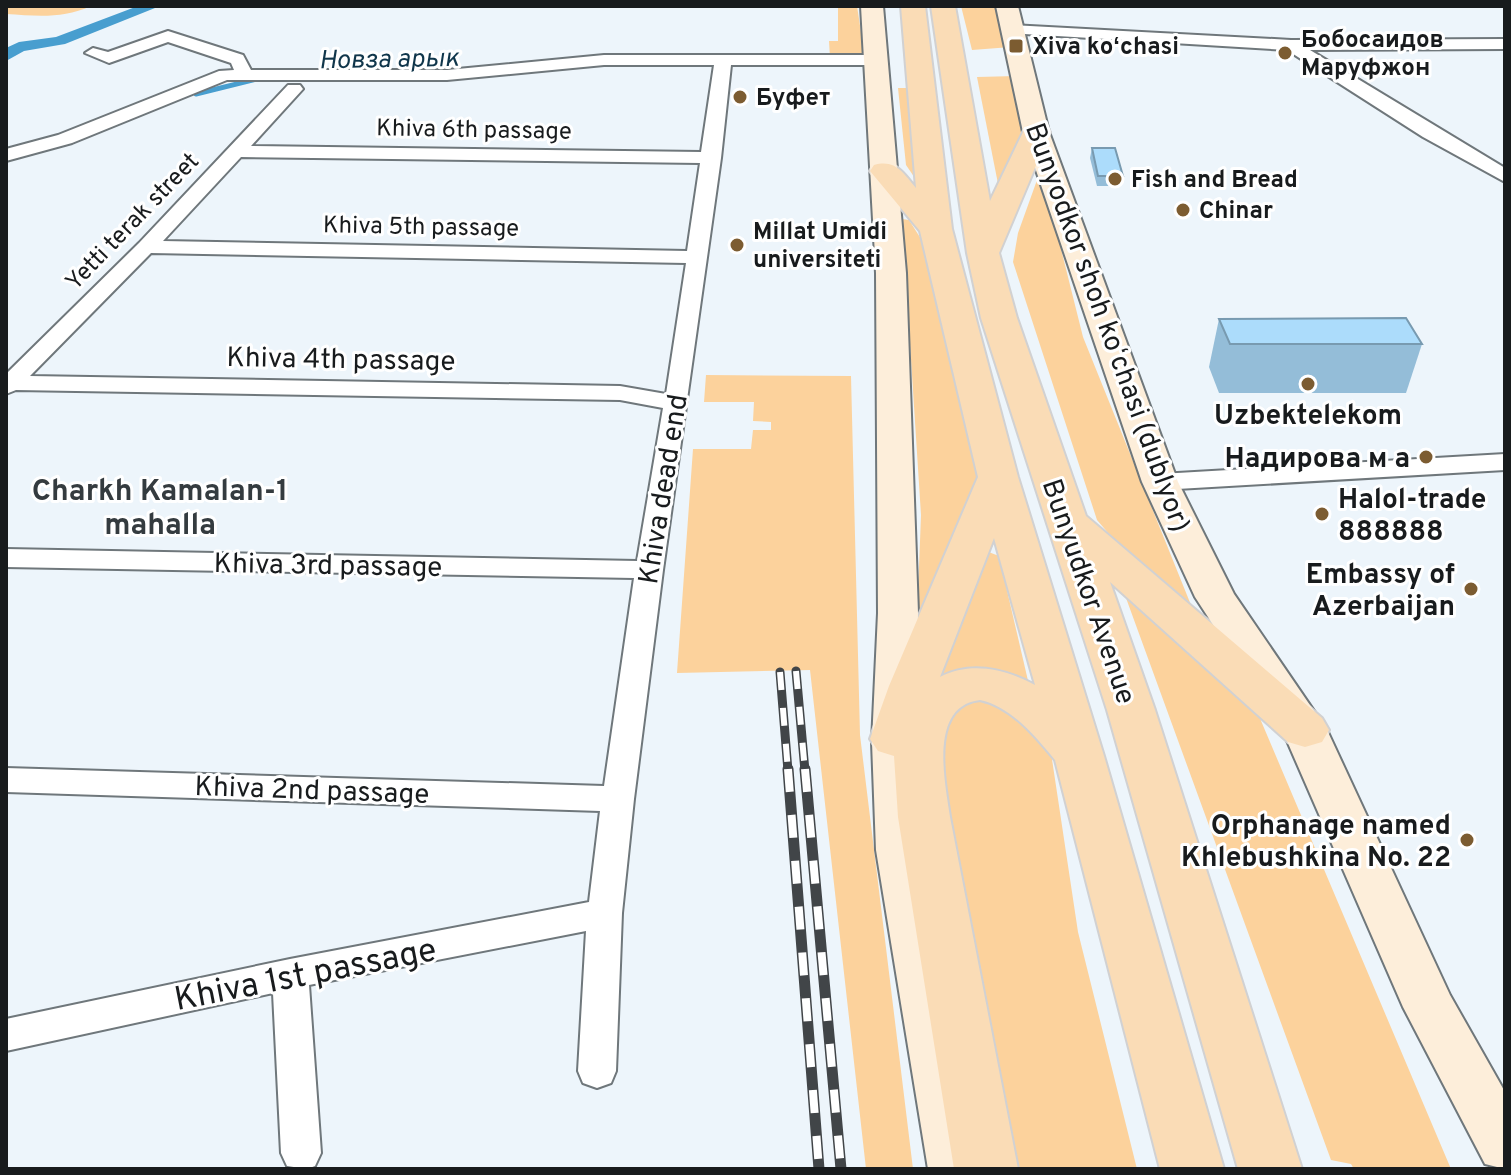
<svg xmlns="http://www.w3.org/2000/svg" width="1511" height="1175" font-family="Overpass,sans-serif">
	<rect width="100%" height="100%" fill="#edf5fb"/>
	<g fill="#fcd29c">
		<path d="M 6,6 L 91,6 C 62,19 37,16 6,14 Z"/>
		<polygon points="838,6 857,6 865,58 830,58 829,41 838,41"/>
		<polygon points="961,6 1001,6 1011,47 972,50"/>
		<polygon points="1016,76 1024,130 1000,194 977,77"/>
		<polygon points="898,88 911,88 919,184 906,165"/>
		<polygon points="1041,169 1083,337 1195,615 1134,563 1097,520 1013,262 1018,233"/>
		<polygon points="902,219 909,220 928,250 980,487 916,646 921,515"/>
		<polygon points="706,375 851,376 860,735 913,1169 866,1169 810,670 677,673 693,449 751,449 753,430 771,430 771,422 753,421 754,402 704,402"/>
		<polygon points="986,551 999,556 1029,685 937,680"/>
		<polygon points="1122,587 1256,709 1451,1169 1354,1169 1351,1164 1331,1160"/>
		<polygon points="976,699 995,701 1050,746 1078,932 1137,1169 1008,1169 931,758 941,714"/>
	</g>
	<g fill="none" stroke-linecap="round" stroke-linejoin="round">
		<polyline stroke="#489ecf" stroke-width="5" points="196,94 257,79"/>
		<polygon fill="#489ecf" fill-rule="evenodd" points="138,6 160,6 65,44 24,51 6,61 6,48 19,42 56,37"/>
		<defs>
			<g id="street">
				<polygon points="1013,25 1291,40 1505,39 1505,49 1310,50 1505,168 1505,182 1423,137 1287,50 1007,33 1007,27"/>
				<path d="M 168,31 L 243,55 L 251,70 L 447,70 L 604,55 L 876,55 L 884,60 L 876,65 L 731,65 L 721,158 L 663,570 L 634,799 L 622,913 L 616,1071 L 611,1083 L 597,1088 L 583,1083 L 578,1071 L 586,931 L 309,985 L 321,1153 L 315,1166 L 307,1169 L 287,1166 L 281,1153 L 273,993 L 6,1051 L 6,1019 L 290,959 L 589,902 L 600,811 L 6,792 L 6,768 L 604,786 L 634,578 L 6,567 L 6,549 L 637,561 L 663,408 L 620,400 L 16,390 L 6,394 L 6,374 L 139,243 L 288,85 L 300,85 L 303,89 L 251,146 L 701,152 L 714,65 L 604,65 L 447,80 L 227,80 L 72,143 L 6,161 L 6,149 L 58,135 L 219,71 L 234,70 L 231,63 L 168,42 L 109,63 L 85,53 L 93,48 L 108,52 ZM 241,157 L 700,163 L 687,251 L 163,241 ZM 151,253 L 686,263 L 666,394 L 620,386 L 30,376 Z"/>
				<polygon points="1505,454 1505,470 1160,490 1151,487 1147,482 1151,477 1160,474"/>
			</g>
			<g id="secondary">
				<polygon points="861,6 883,6 906,273 918,613 916,742 924,850 986,1169 928,1169 876,850 872,742 878,613 876,273"/>
				<polygon points="996,6 1018,6 1049,132 1178,482 1234,594 1327,730 1450,995 1505,1092 1505,1169 1485,1164 1403,1007 1284,734 1195,597 1142,482 1023,132"/>
			</g>
			<g id="primary">
				<path d="M 901,6 L 925,6 L 952,229 L 1018,477 L 1104,756 L 1224,1169 L 1160,1169 L 1055,760 C 1036,737 1012,707 980,700 C 928,706 945,782 950,817 L 1018,1169 L 954,1169 L 898,817 L 894,756 L 878,751 L 870,739 L 889,686 L 978,477 L 920,231 L 870,171 L 874,165 C 896,159 903,173 916,188 ZM 994,538 L 1035,685 C 1005,669 971,661 940,677 Z"/>
				<polygon points="931,6 955,6 990,201 1026,126 1036,123 1046,126 1050,132 999,253 1017,318 1086,516 1322,718 1329,730 1322,742 1305,747 1288,742 1110,582 1155,710 1302,1169 1238,1169 1107,710 981,318 967,253"/>
			</g>
		</defs>
		<use href="#street" stroke="#6f777b" stroke-width="4"/>
		<use href="#secondary" stroke="#6f777b" stroke-width="4"/>
		<use href="#primary" stroke="#d1d1d2" stroke-width="4"/>
		<use href="#street" fill="#fff" fill-rule="evenodd"/>
		<use href="#secondary" fill="#fdeeda" fill-rule="evenodd"/>
		<use href="#primary" fill="#fadcb6" fill-rule="evenodd"/>
		<defs>
			<g id="rail-far1">
				<polyline points="796,671 805,771"/>
				<polyline points="780,672 788,771"/>
			</g>
			<g id="rail">
				<polyline points="788,769 819,1169"/>
				<polyline points="805,769 841,1169"/>
			</g>
		</defs>
		<use href="#rail-far1" stroke="#414548" stroke-width="9"/>
		<use href="#rail" stroke="#414548" stroke-width="11"/>
		<use href="#rail-far1" stroke="#fff" stroke-width="6" stroke-dasharray="18" stroke-linecap="butt"/>
		<use href="#rail" stroke="#fff" stroke-width="8" stroke-dasharray="23" stroke-linecap="butt"/>
	</g>
	<g fill="#94bdd8">
		<polygon points="1092,148 1123,176 1121,186 1097,186 1090,158"/>
		<polygon points="1219,319 1422,344 1406,393 1219,393 1209,367"/>
	</g>
	<g fill="#acdcfb" stroke="#789ab0" stroke-width="2">
		<polygon points="1092,148 1115,148 1123,176 1098,176"/>
		<polygon points="1406,318 1422,344 1230,344 1219,319"/>
	</g>
	<g fill="#7c5c31" stroke="#fff" stroke-width="3">
		<rect x="1008" y="38" width="16" height="16" rx="4"/>
		<circle cx="1285" cy="53" r="8"/>
		<circle cx="740" cy="97" r="8"/>
		<circle cx="1115" cy="179" r="8"/>
		<circle cx="1183" cy="210" r="8"/>
		<circle cx="737" cy="245" r="8"/>
		<circle cx="1308" cy="384" r="8"/>
		<circle cx="1426" cy="457" r="8"/>
		<circle cx="1322" cy="514" r="8"/>
		<circle cx="1471" cy="589" r="8"/>
		<circle cx="1467" cy="840" r="8"/>
	</g>
	<g text-anchor="middle" stroke-width="6" stroke-linejoin="round" paint-order="stroke">
		<g font-size="24" font-weight="bold" fill="#181b1d" stroke="#fff" text-anchor="start">
			<text x="1301" y="47">Бобосаидов<tspan x="1301" dy="28">Маруфжон</tspan></text>
			<text x="1032" y="54">Xiva koʻchasi</text>
			<text x="756" y="105">Буфет</text>
			<text x="1131" y="187">Fish and Bread</text>
			<text x="1199" y="218">Chinar</text>
			<text x="753" y="239">Millat Umidi<tspan x="753" dy="28">universiteti</tspan></text>
		</g>
		<g font-size="24" fill="#181b1d" stroke="#fff">
			<text transform="translate(474 129) rotate(1)" y="8">Khiva 6th passage</text>
			<text transform="translate(132 221) rotate(-46)" y="8">Yetti terak street</text>
			<text transform="translate(421 226) rotate(1)" y="8">Khiva 5th passage</text>
		</g>
		<g font-size="26" font-style="italic" fill="#10364b" stroke="#fff">
			<text transform="translate(389 58) rotate(-1)" y="9">Новза арык</text>
		</g>
		<g font-size="28" fill="#181b1d" stroke="#fff">
			<text transform="translate(1109 327) rotate(70)" y="10">Bunyodkor shoh koʻchasi (dublyor)</text>
			<text transform="translate(341 358) rotate(1)" y="10">Khiva 4th passage</text>
			<text transform="translate(662 489) rotate(-81)" y="10">Khiva dead end</text>
			<text transform="translate(328 564) rotate(1)" y="10">Khiva 3rd passage</text>
			<text transform="translate(1090 591) rotate(71)" y="10">Bunyudkor Avenue</text>
			<text transform="translate(312 789) rotate(2)" y="10">Khiva 2nd passage</text>
		</g>
		<g font-size="28" font-weight="bold" fill="#181b1d" stroke="#fff" text-anchor="end">
			<text x="1308" y="424" text-anchor="middle">Uzbektelekom</text>
			<text x="1410" y="467">Надирова м а</text>
			<text x="1338" y="508" text-anchor="start">Halol-trade<tspan x="1338" dy="32">888888</tspan></text>
			<text x="1455" y="583">Embassy of<tspan x="1455" dy="32">Azerbaijan</tspan></text>
			<text x="1451" y="834">Orphanage named<tspan x="1451" dy="32">Khlebushkina No. 22</tspan></text>
		</g>
		<g font-size="30" font-weight="bold" fill="#343b3f" stroke="#fff">
			<text x="160" y="500">Charkh Kamalan-1<tspan x="160" dy="34">mahalla</tspan></text>
		</g>
		<g font-size="34" fill="#181b1d" stroke="#fff">
			<text transform="translate(305 973) rotate(-11)" y="12">Khiva 1st passage</text>
		</g>
	</g>
	<rect width="1511" height="1175" fill="none" stroke="#181b1d" stroke-width="16"/>
</svg>
